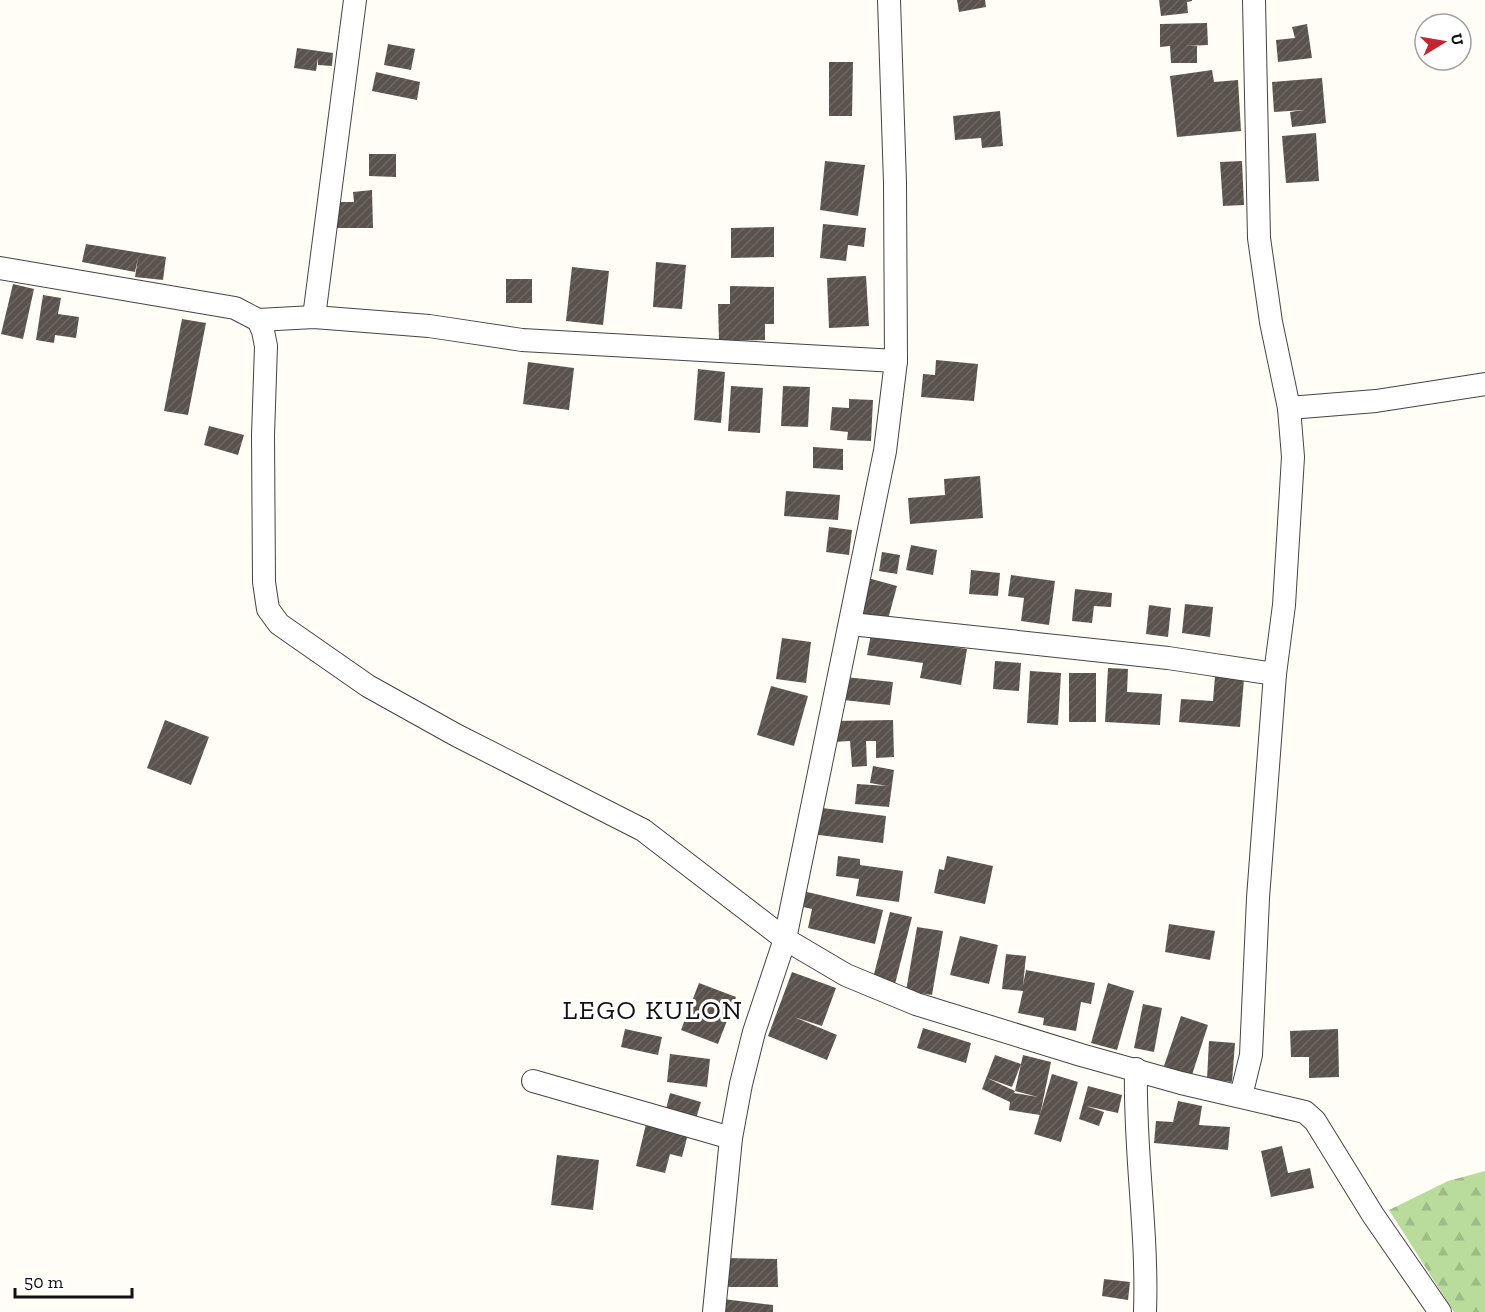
<svg xmlns="http://www.w3.org/2000/svg" width="1485" height="1312" font-family="'Zilla Slab',serif">
	<defs>
		<pattern id="forest-firs" width="22" height="20" patternUnits="userSpaceOnUse" patternTransform="scale(1.5)"><rect width="22" height="20" fill="#b9dc9c"/><path d="M5 1l3.5 6h-7zM16 11l3.5 6h-7z" fill="#9ebc85"/></pattern>
		<pattern id="building-hatch" width="6" height="6" patternUnits="userSpaceOnUse" patternTransform="scale(1.5)"><rect width="6" height="6" fill="#5a524d"/><path d="M-1 1l2-2M0 6l6-6M5 7l2-2" fill="none" stroke="#6d6662"/></pattern>
	</defs>
	<rect width="100%" height="100%" fill="#fffdf5"/>
	<polygon fill="url(#forest-firs)" points="1485,1171 1485,1312 1454,1312 1389,1210 1448,1181"/>
	<g fill="url(#building-hatch)">
		<polygon points="957,0 985,0 986,7 959,12"/>
		<polygon points="1159,0 1192,0 1192,1 1187,2 1188,13 1161,16"/>
		<polygon points="1207,23 1208,45 1186,46 1197,46 1197,63 1171,63 1170,46 1160,47 1160,24"/>
		<polygon points="1307,24 1312,58 1278,62 1276,40 1295,38 1292,27"/>
		<polygon points="388,44 415,49 411,70 384,65"/>
		<polygon points="297,48 333,53 332,66 318,65 318,58 316,71 294,68"/>
		<polygon points="829,62 853,62 852,116 829,116"/>
		<polygon points="1212,70 1214,82 1238,80 1241,131 1177,137 1170,76"/>
		<polygon points="376,72 420,82 417,100 372,91"/>
		<polygon points="1322,78 1326,123 1292,127 1290,112 1304,110 1274,112 1272,82"/>
		<polygon points="1000,111 1003,146 982,148 981,138 955,140 953,116"/>
		<polygon points="1316,133 1319,181 1286,183 1282,136"/>
		<polygon points="369,154 396,154 396,177 369,176"/>
		<polygon points="825,161 865,165 858,216 820,210"/>
		<polygon points="1242,161 1244,205 1223,206 1220,162"/>
		<polygon points="372,190 373,228 334,228 334,202 354,202 353,192"/>
		<polygon points="823,224 866,228 864,247 848,245 846,261 820,258"/>
		<polygon points="774,227 774,257 731,258 731,228"/>
		<polygon points="86,244 166,257 163,280 135,277 138,258 135,272 82,262"/>
		<polygon points="656,262 686,265 682,309 653,307"/>
		<polygon points="572,267 609,271 603,325 566,321"/>
		<polygon points="866,276 869,326 829,328 827,278"/>
		<rect x="506" y="279" width="26" height="24"/>
		<polygon points="13,284 34,289 23,339 1,334"/>
		<polygon points="730,286 774,287 774,324 765,324 765,340 719,341 718,304 730,304"/>
		<polygon points="43,295 61,298 58,314 79,317 76,338 55,335 54,343 36,340"/>
		<polygon points="182,319 206,323 188,415 164,411"/>
		<polygon points="936,360 978,364 974,401 921,397 923,374 935,375"/>
		<polygon points="528,362 574,368 569,410 523,404"/>
		<polygon points="698,369 725,372 721,423 694,420"/>
		<polygon points="731,386 763,388 760,433 728,431"/>
		<polygon points="783,386 810,387 808,427 781,426"/>
		<polygon points="849,399 873,400 871,441 847,440 848,432 830,430 832,407 849,408"/>
		<polygon points="209,426 244,435 238,455 204,445"/>
		<polygon points="813,447 843,449 843,470 813,468"/>
		<polygon points="980,476 983,518 910,524 908,498 945,495 944,479"/>
		<polygon points="786,491 840,495 838,520 784,516"/>
		<polygon points="829,527 852,530 849,555 826,552"/>
		<polygon points="911,545 937,550 933,575 906,570"/>
		<polygon points="882,552 900,555 897,574 879,571"/>
		<polygon points="971,570 1000,573 998,596 969,594"/>
		<polygon points="1011,575 1055,581 1049,625 1021,621 1024,598 1008,596"/>
		<polygon points="868,578 897,586 887,623 858,614"/>
		<polygon points="1075,589 1112,593 1111,607 1094,606 1092,623 1072,621"/>
		<polygon points="1185,604 1213,607 1210,637 1182,633"/>
		<polygon points="1149,605 1171,608 1168,637 1146,634"/>
		<polygon points="871,634 967,649 961,685 920,678 923,663 867,655"/>
		<polygon points="782,638 811,642 806,683 776,679"/>
		<polygon points="995,661 1021,663 1019,691 993,689"/>
		<polygon points="1108,668 1128,669 1127,692 1162,694 1160,725 1105,722"/>
		<polygon points="1030,671 1061,673 1058,725 1027,723"/>
		<rect x="1069" y="673" width="27" height="49"/>
		<polygon points="1215,676 1244,679 1240,727 1179,722 1181,699 1213,701"/>
		<polygon points="845,677 893,682 890,705 843,700"/>
		<polygon points="771,686 808,696 794,746 757,735"/>
		<polygon points="165,720 209,737 191,785 147,768"/>
		<polygon points="893,720 894,757 876,758 876,741 866,741 867,766 852,767 850,741 833,742 833,721"/>
		<polygon points="873,766 894,770 889,807 855,804 857,784 887,786 870,783"/>
		<polygon points="814,807 886,816 883,843 811,834"/>
		<polygon points="838,856 860,859 860,865 903,871 899,902 856,896 859,879 836,876"/>
		<polygon points="947,856 993,866 985,904 934,893 939,869 944,870"/>
		<polygon points="803,891 883,910 875,944 808,928 812,909 799,906"/>
		<polygon points="890,912 912,917 894,988 872,982"/>
		<polygon points="1169,924 1215,931 1210,960 1165,952"/>
		<polygon points="917,927 943,931 932,995 906,991"/>
		<polygon points="960,936 998,945 989,984 950,975"/>
		<polygon points="1006,954 1026,956 1023,985 1026,970 1095,983 1091,1004 1081,1002 1076,1031 1043,1025 1044,1018 1018,1013 1023,991 1002,989"/>
		<polygon points="792,972 836,988 822,1026 794,1017 837,1035 827,1060 768,1036"/>
		<polygon points="699,983 736,997 718,1044 681,1030"/>
		<polygon points="1108,983 1134,991 1117,1050 1091,1043"/>
		<polygon points="1143,1004 1162,1008 1154,1052 1134,1048"/>
		<polygon points="1181,1016 1208,1025 1192,1075 1164,1066"/>
		<polygon points="923,1028 971,1043 966,1063 917,1048"/>
		<polygon points="625,1029 662,1037 658,1055 621,1047"/>
		<polygon points="1338,1029 1339,1077 1309,1078 1309,1057 1291,1057 1290,1031"/>
		<polygon points="1209,1041 1235,1043 1232,1082 1207,1079"/>
		<polygon points="670,1054 710,1059 707,1087 667,1082"/>
		<polygon points="995,1055 1021,1064 1012,1087 987,1078 1015,1091 1014,1093 1038,1097 1015,1091 1023,1055 1051,1062 1040,1115 1009,1110 1010,1102 982,1089"/>
		<polygon points="1052,1074 1078,1082 1061,1142 1034,1134"/>
		<polygon points="1088,1086 1122,1095 1118,1113 1086,1106 1104,1112 1099,1126 1079,1119"/>
		<polygon points="670,1093 701,1102 695,1122 665,1113"/>
		<polygon points="1178,1101 1202,1106 1199,1125 1230,1127 1228,1150 1154,1143 1156,1121 1173,1122"/>
		<polygon points="646,1124 688,1134 682,1157 670,1154 665,1173 636,1166"/>
		<polygon points="1282,1146 1288,1173 1310,1168 1314,1188 1271,1197 1261,1151"/>
		<polygon points="557,1155 599,1160 593,1210 551,1205"/>
		<polygon points="724,1258 777,1259 778,1287 724,1287"/>
		<polygon points="1104,1279 1130,1282 1128,1300 1102,1296"/>
		<polygon points="723,1299 773,1305 773,1312 722,1312"/>
	</g>
	<g fill="none" stroke-linecap="round" stroke-linejoin="round">
		<defs>
			<g id="minor">
				<polyline points="0,268 235,308 258,320 263,331 266,346 263,435 264,582 268,609 279,624 368,686 456,735 643,830 785,939 846,975 916,1004 1081,1055 1181,1083 1305,1112 1315,1121 1373,1215 1440,1312"/>
				<polyline points="314,317 355,0"/>
				<polyline points="258,320 314,317 429,326 522,340 896,361"/>
				<polyline points="1289,408 1376,401 1485,384"/>
				<polyline points="851,624 1168,658 1275,674"/>
				<path d="M 1136,1069 C 1134,1151 1148,1231 1145,1312"/>
				<polyline points="533,1081 731,1138"/>
				<polyline points="1241,1096 1251,1055 1258,898 1275,674 1284,605 1293,457 1289,408 1271,322 1259,238 1254,0"/>
				<polyline points="714,1312 731,1138 741,1084 754,1032 785,939 885,451 896,361 895,183 889,0"/>
			</g>
		</defs>
		<use href="#minor" stroke="#444" stroke-width="24"/>
		<use href="#minor" stroke="#fff" stroke-width="22"/>
	</g>
	<g text-anchor="middle" stroke-width="6" stroke-linejoin="round" paint-order="stroke">
		<g font-size="27" letter-spacing="1.5" fill="#111" stroke="#fff">
			<text x="653" y="1019">LEGO KULON</text>
		</g>
	</g>
	<g transform="translate(1443 42) rotate(79)"><circle r="28" fill="#ffffff" stroke="#a0a0a0" stroke-width="1.5"/>
	<path d="M0-4.5L10 22L0 15L-10 22Z" fill="#c4262e"/>
	<text y="-9" font-size="16" font-weight="bold" text-anchor="middle" fill="#111111">U</text>
	</g>
	<path d="M15 1288v9h117v-9" fill="none" stroke="#111111" stroke-width="3"/>
	<text x="24" y="1288" font-size="18" fill="#111111" stroke="#ffffff" stroke-width="4.5" paint-order="stroke">50 m</text>
</svg>
